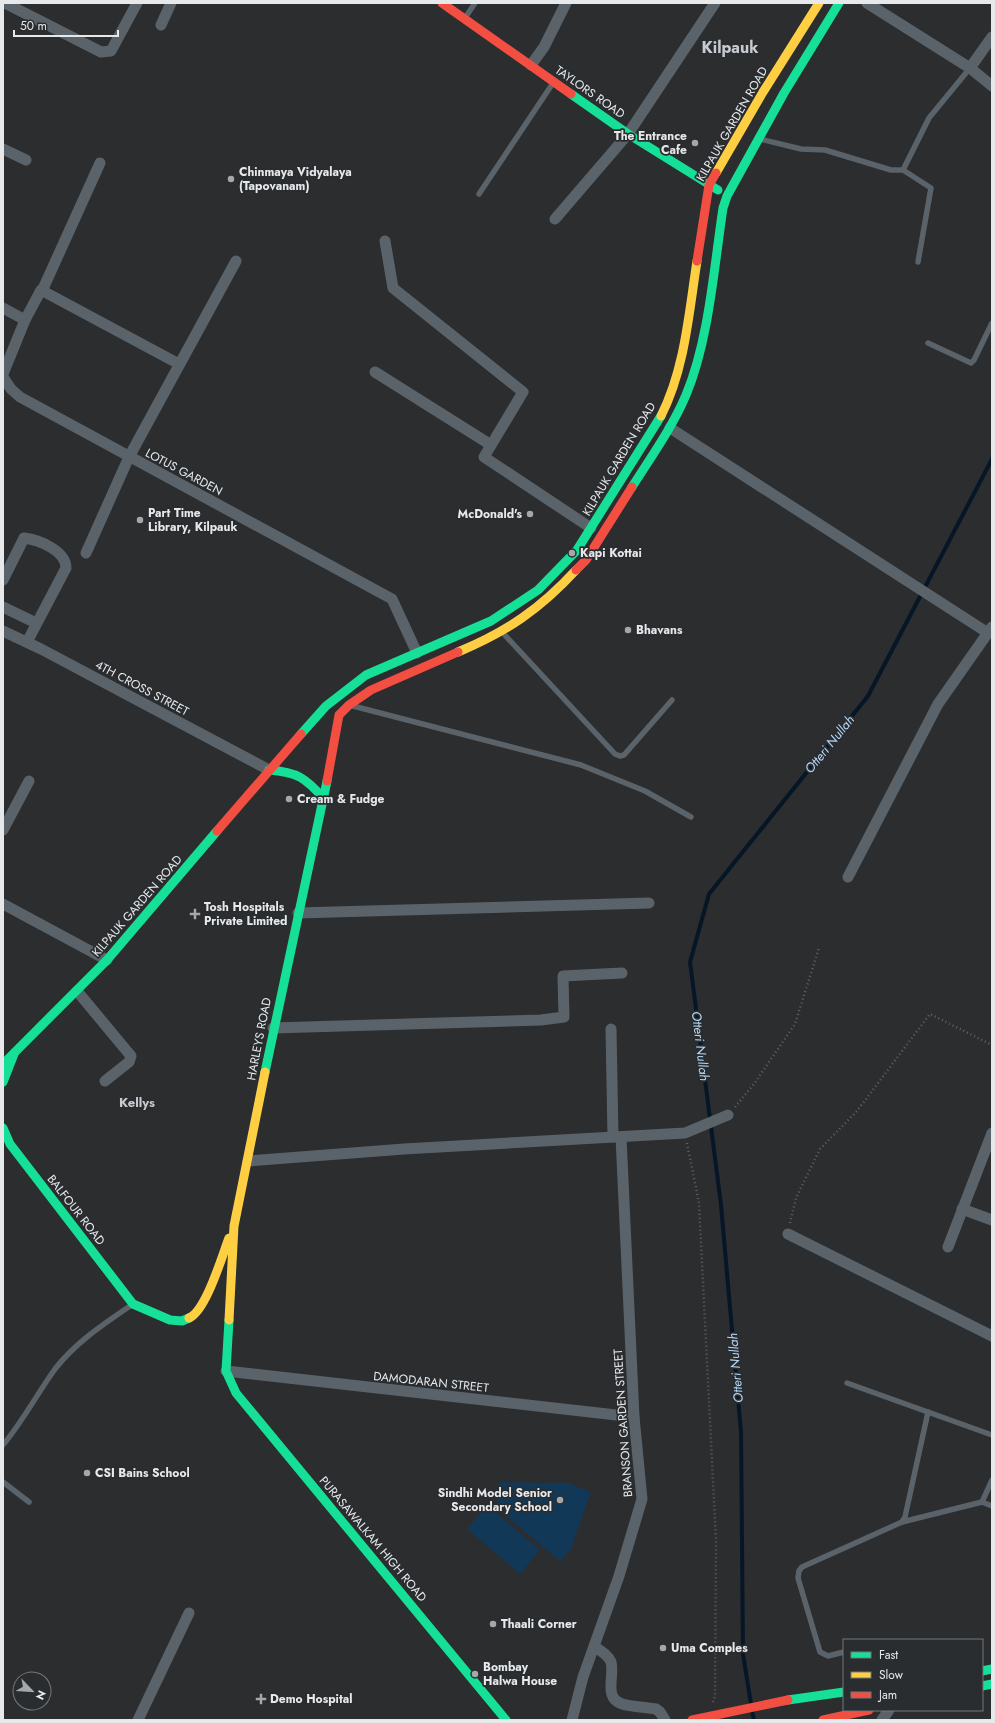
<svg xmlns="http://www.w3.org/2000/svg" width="995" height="1723" font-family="Jost,sans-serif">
	<rect width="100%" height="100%" fill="#2b2d2f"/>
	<g fill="#123858">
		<polygon points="499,1482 569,1483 591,1492 571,1549 560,1561 497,1508"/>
		<polygon points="487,1505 540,1550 520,1574 467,1529"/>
	</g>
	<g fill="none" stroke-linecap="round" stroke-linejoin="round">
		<g stroke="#061626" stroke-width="4">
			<polyline points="751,1704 743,1654 741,1432 721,1205 690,962 709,894 868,696 992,459"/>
			<polyline points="752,1711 754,1720"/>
		</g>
		<g stroke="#5d6367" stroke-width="2.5" stroke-dasharray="1 3" stroke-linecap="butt">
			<polyline points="735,1107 754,1084 795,1024 819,948"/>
			<polyline points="687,1143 699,1203 716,1540 715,1696 713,1702"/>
			<polyline points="790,1223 796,1198 820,1149 857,1111 930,1014 992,1045"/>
		</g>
		<g stroke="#5b636a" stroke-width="5.5">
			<polyline points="465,18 475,3"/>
			<polyline points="760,139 801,149 825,150 891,170 903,170 931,188 918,262"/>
			<polyline points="903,170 929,118 970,68"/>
			<polyline points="479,194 553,83"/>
			<polyline points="928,343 971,363 974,360 992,323"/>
			<polyline points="501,631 615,754 620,756 624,755 672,700"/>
			<polyline points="353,706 581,765 645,791 691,817"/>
			<polyline points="847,1383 992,1435"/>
			<path d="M 3,1445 C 23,1421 37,1394 55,1369 C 76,1342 105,1323 133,1304"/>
			<polyline points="3,1482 29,1502"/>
			<polyline points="982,1502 992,1480"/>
			<polyline points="902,1522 982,1502 992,1506"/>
			<polyline points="844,1652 828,1656 820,1652 798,1578 799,1571 802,1567 902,1522 905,1517 928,1412"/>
		</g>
		<g stroke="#5b636a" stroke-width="11">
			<polyline points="5,3 101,52 111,51 137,3"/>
			<polyline points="867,3 970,68 992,86"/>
			<polyline points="161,25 171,3"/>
			<polyline points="531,65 544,47 566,3"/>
			<polyline points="970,68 992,37"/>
			<polyline points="3,149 26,160"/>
			<polyline points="555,219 628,134 715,3"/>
			<polyline points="385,241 393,288 523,392 484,457 591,528"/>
			<polyline points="42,291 100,163"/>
			<polyline points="3,308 25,320 3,374"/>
			<polyline points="25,320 41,290 179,364"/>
			<polyline points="375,372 491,445"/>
			<polyline points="3,377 11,389 20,397 392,599 417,653"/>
			<polyline points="670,428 988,633"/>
			<polyline points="86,553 129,457 236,261"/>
			<path d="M 3,580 L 24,538 C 40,540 66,551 66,568 L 27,642"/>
			<polyline points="3,607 36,623"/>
			<polyline points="3,631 41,649 269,770"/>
			<polyline points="3,830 29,781"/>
			<polyline points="848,877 938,704 992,627"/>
			<polyline points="3,904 107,960"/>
			<polyline points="298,913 649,903"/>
			<polyline points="77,991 131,1056 129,1062 105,1081"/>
			<polyline points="273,1028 541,1020 564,1017 563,976 622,973"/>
			<polyline points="611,1029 613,1137"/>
			<polyline points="248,1161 404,1149 685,1133 728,1115"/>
			<polyline points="962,1209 992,1220"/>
			<polyline points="788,1234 992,1336"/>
			<polyline points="948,1247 992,1133"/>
			<polyline points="226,1371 634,1417"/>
			<path d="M 595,1647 C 601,1651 608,1655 611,1662 C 615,1675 603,1698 622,1704 C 632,1707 645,1707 656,1709 L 660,1712 L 665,1720"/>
			<polyline points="138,1720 189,1613"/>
			<polyline points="572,1720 583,1677 619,1576 642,1499 634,1417 621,1137"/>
			<polyline points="882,1720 889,1710"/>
		</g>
		<g stroke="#16e098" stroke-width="9">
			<polyline points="571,94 628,134 718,190"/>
			<path d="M 632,487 C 651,457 672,428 686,395 C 709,340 714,267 723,208 L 727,196 L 784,93 L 839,3"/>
			<polyline points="301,734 326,706 366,675 491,621 538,590 577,550 661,416"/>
			<path d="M 269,770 C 297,772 306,778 324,799"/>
			<polyline points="3,1064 107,960 217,831"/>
			<polyline points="265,1072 327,781"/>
			<polyline points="3,1082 14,1054"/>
			<polyline points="3,1128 10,1144 133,1304 170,1320 182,1321 189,1318"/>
			<polyline points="229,1320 226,1371 236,1393 506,1720"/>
			<polyline points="982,1671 992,1669"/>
			<polyline points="982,1686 992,1684"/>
			<polyline points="788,1700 844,1692"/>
		</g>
		<g stroke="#ffcf43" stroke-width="9">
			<polyline points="716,173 763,92 819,3"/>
			<path d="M 661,416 C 685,369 689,312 697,261"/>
			<path d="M 458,652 C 508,631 540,609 576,570"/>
			<path d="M 189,1318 C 206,1311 222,1256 229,1238"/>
			<polyline points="229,1320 234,1226 265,1072"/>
		</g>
		<g stroke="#f24e42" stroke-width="9">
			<polyline points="442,3 571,94"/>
			<polyline points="697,261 709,185 716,173"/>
			<polyline points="576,570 586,560 632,487"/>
			<polyline points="327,781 339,715 349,705 371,690 458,652"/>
			<polyline points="217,831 301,734"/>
			<polyline points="692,1720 788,1700"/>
			<polyline points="823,1720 869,1710"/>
		</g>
	</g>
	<g fill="#a5a7a9" stroke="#2a2d30" stroke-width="1.5">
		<circle cx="695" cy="143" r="4"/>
		<circle cx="231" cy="179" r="4"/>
		<circle cx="530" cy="514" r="4"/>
		<circle cx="140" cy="520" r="4"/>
		<circle cx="572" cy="553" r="4"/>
		<circle cx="628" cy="630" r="4"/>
		<circle cx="289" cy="799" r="4"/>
		<path d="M193 908h4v4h4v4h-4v4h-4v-4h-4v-4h4z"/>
		<circle cx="87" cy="1473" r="4"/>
		<circle cx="560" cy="1500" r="4"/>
		<circle cx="493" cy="1624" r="4"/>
		<circle cx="663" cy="1648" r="4"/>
		<circle cx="475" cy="1674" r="4"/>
		<path d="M259 1693h4v4h4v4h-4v4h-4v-4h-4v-4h4z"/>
	</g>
	<g text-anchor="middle" stroke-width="3.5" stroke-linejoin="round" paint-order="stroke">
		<g font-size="12" fill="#e6e8ea" stroke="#2a2d30">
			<text transform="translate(590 92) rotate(35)" y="4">TAYLORS ROAD</text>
			<text transform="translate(732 124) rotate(-60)" y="4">KILPAUK GARDEN ROAD</text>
			<text transform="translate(619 459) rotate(-59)" y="4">KILPAUK GARDEN ROAD</text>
			<text transform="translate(184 472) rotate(28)" y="4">LOTUS GARDEN</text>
			<text transform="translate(142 688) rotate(28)" y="4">4TH CROSS STREET</text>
			<text transform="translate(137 906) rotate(-49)" y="4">KILPAUK GARDEN ROAD</text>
			<text transform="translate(259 1039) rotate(-79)" y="4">HARLEYS ROAD</text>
			<text transform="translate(76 1210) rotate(52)" y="4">BALFOUR ROAD</text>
			<text transform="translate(431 1382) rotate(6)" y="4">DAMODARAN STREET</text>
			<text transform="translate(623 1423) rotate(-94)" y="4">BRANSON GARDEN STREET</text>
			<text transform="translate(373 1539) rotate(50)" y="4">PURASAWALKAM HIGH ROAD</text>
		</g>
		<g font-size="12" font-weight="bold" fill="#e6e8ea" stroke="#2a2d30" text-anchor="start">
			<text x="687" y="140" text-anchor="end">The Entrance<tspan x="687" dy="14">Cafe</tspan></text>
			<text x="239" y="176">Chinmaya Vidyalaya<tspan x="239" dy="14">(Tapovanam)</tspan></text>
			<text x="148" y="517">Part Time<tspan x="148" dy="14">Library, Kilpauk</tspan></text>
			<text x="522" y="518" text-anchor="end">McDonald's</text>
			<text x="580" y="557">Kapi Kottai</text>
			<text x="636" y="634">Bhavans</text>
			<text x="297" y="803">Cream &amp; Fudge</text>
			<text x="204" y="911">Tosh Hospitals<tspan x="204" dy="14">Private Limited</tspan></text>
			<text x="95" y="1477">CSI Bains School</text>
			<text x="552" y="1497" text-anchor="end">Sindhi Model Senior<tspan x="552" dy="14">Secondary School</tspan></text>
			<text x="501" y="1628">Thaali Corner</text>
			<text x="671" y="1652">Uma Comples</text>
			<text x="483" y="1671">Bombay<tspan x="483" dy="14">Halwa House</tspan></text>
			<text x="270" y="1703">Demo Hospital</text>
		</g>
		<g font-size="13" font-style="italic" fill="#b7d8f7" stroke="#2a2d30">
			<text transform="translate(829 744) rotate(-51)" y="5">Otteri Nullah</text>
			<text transform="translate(701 1046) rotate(83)" y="5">Otteri Nullah</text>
			<text transform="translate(735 1368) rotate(-95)" y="5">Otteri Nullah</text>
		</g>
		<g font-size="13" font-weight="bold" fill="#c7cbcf" stroke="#2a2d30">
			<text x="137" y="1107">Kellys</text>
		</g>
		<g font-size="16" font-weight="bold" fill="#c7cbcf" stroke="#2a2d30">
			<text x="730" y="53">Kilpauk</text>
		</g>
	</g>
	<rect width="995" height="1723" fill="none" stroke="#e6e8ea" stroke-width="8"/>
	<rect x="843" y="1639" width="140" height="72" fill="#2a2d30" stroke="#75787a"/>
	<rect x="851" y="1652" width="20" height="6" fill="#16e098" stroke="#75787a"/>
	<text x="879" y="1659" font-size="12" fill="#e6e8ea">Fast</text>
	<rect x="851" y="1672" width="20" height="6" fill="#ffcf43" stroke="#75787a"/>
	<text x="879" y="1679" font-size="12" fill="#e6e8ea">Slow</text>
	<rect x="851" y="1692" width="20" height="6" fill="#f24e42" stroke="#75787a"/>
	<text x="879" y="1699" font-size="12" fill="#e6e8ea">Jam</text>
	<g transform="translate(32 1691) rotate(115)"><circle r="19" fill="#2a2d30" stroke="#75787a"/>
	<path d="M0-3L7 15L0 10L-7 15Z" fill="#a5a7a9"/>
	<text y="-6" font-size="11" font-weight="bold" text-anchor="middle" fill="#e6e8ea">N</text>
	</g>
	<path d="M14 30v6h104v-6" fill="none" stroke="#e6e8ea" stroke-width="2"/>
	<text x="20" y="30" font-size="12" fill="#e6e8ea" stroke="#2a2d30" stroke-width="3" paint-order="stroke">50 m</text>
</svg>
